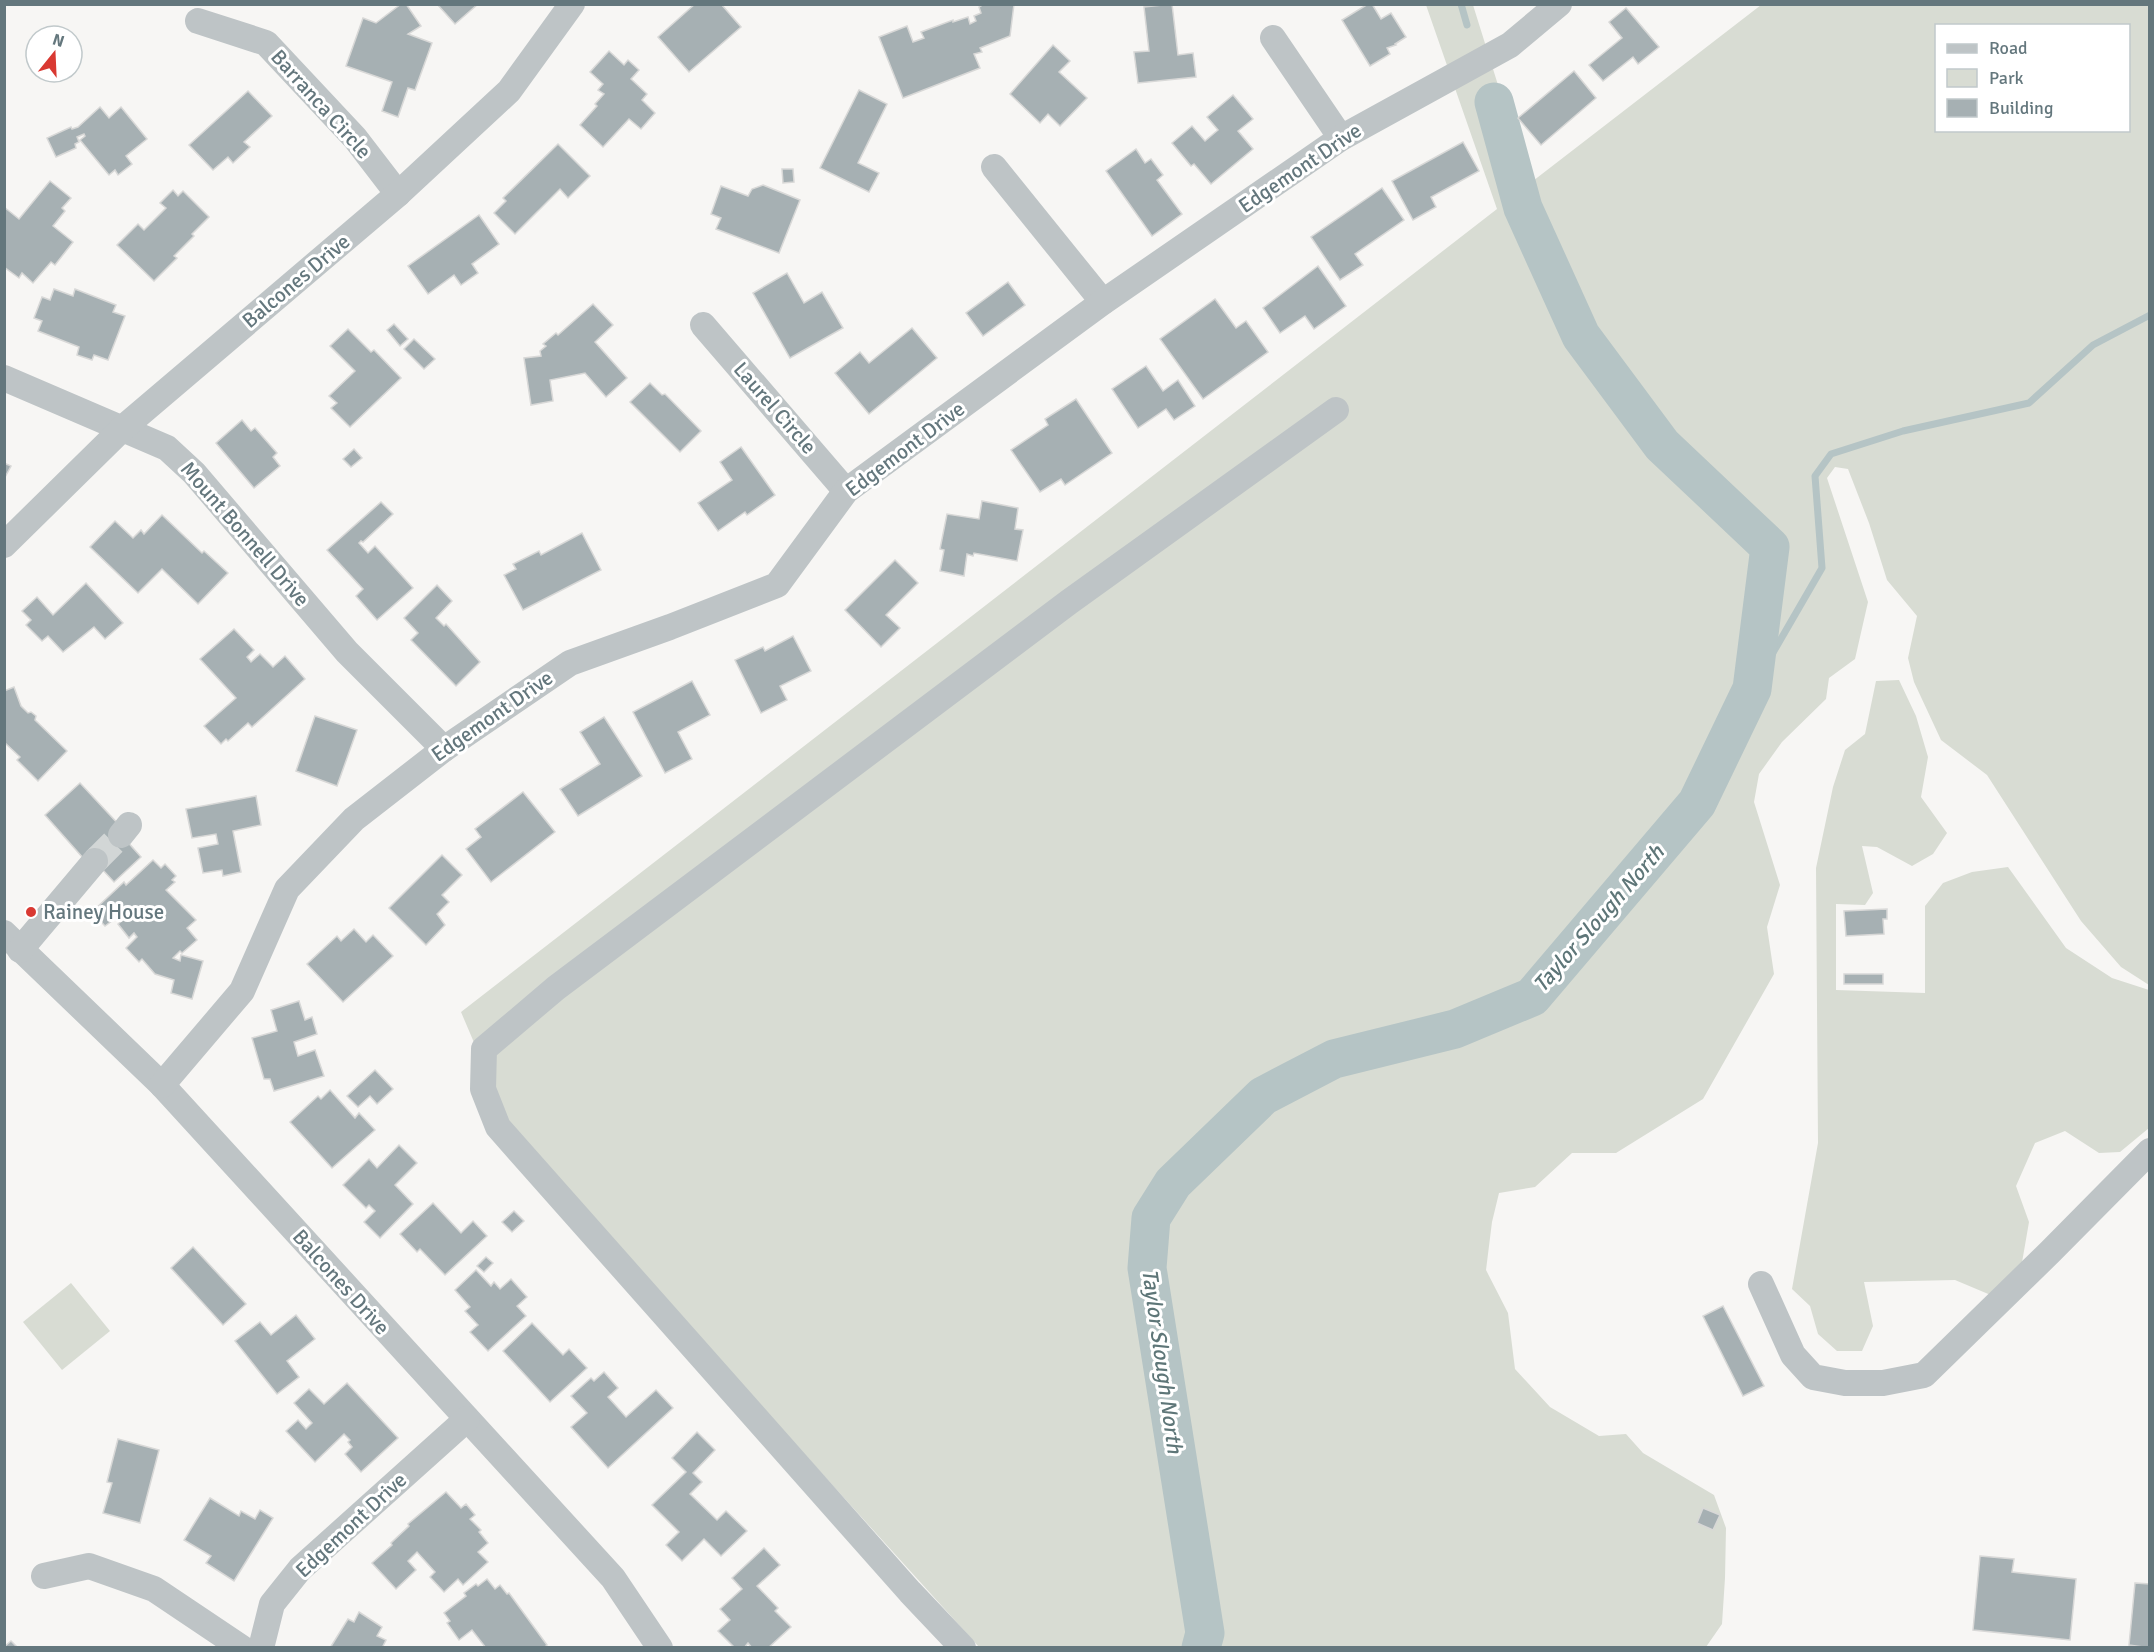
<svg xmlns="http://www.w3.org/2000/svg" width="2154" height="1652" font-family="Signika,sans-serif">
	<rect width="100%" height="100%" fill="#f7f6f4"/>
	<g fill="#d8dcd3" fill-rule="evenodd">
		<path d="M 1426,5 L 1473,5 L 1529,184 L 1761,5 L 2149,5 L 2149,985 L 2121,967 L 2081,921 L 1987,775 L 1941,740 L 1914,682 L 1908,658 L 1917,616 L 1887,580 L 1869,523 L 1848,469 L 1835,467 L 1827,478 L 1868,602 L 1855,659 L 1829,678 L 1826,699 L 1782,742 L 1759,774 L 1754,802 L 1780,885 L 1767,927 L 1774,974 L 1703,1099 L 1616,1153 L 1572,1153 L 1535,1187 L 1499,1193 L 1492,1222 L 1486,1270 L 1508,1313 L 1515,1369 L 1550,1407 L 1599,1436 L 1626,1434 L 1643,1453 L 1714,1495 L 1726,1528 L 1725,1578 L 1722,1624 L 1706,1647 L 979,1647 L 502,1120 L 487,1073 L 461,1012 L 1497,209 ZM 1936,26 L 2128,26 L 2128,130 L 1936,130 Z"/>
		<polygon points="1899,680 1916,716 1928,757 1921,797 1947,833 1933,854 1912,866 1877,847 1862,846 1873,893 1865,905 1836,904 1836,990 1925,993 1925,906 1943,883 1972,872 2008,867 2066,948 2112,978 2149,990 2149,1128 2120,1152 2099,1153 2065,1131 2035,1143 2016,1186 2029,1222 2020,1274 1993,1296 1955,1280 1864,1282 1873,1326 1862,1351 1837,1351 1818,1334 1810,1306 1792,1289 1818,1143 1816,868 1833,787 1845,750 1865,734 1876,681"/>
		<polygon points="71,1283 110,1331 62,1370 23,1322"/>
	</g>
	<g fill="none" stroke-linecap="round" stroke-linejoin="round">
		<g stroke="#b5c4c5" stroke-width="7">
			<polyline points="1461,4 1467,25"/>
			<polyline points="1752,689 1822,568 1815,476 1831,454 1903,431 2029,403 2093,345 2150,315"/>
		</g>
		<polyline stroke="#b5c4c5" stroke-width="39" points="1201,1648 1205,1633 1147,1268 1151,1218 1173,1183 1263,1096 1334,1059 1455,1029 1532,997 1697,803 1752,689 1770,547 1662,445 1581,336 1523,208 1494,102"/>
	</g>
	<g fill="#a6b0b3" stroke="#d8d8d7" stroke-width="1.5">
		<polygon points="401,4 406,4 421,26 408,34 432,43 415,90 408,88 398,117 382,111 392,82 346,66 363,18 376,23"/>
		<polygon points="437,4 478,4 455,24"/>
		<polygon points="695,4 721,4 741,27 689,72 658,37"/>
		<polygon points="984,4 1014,4 1010,36 980,48 982,52 974,54 980,68 903,98 879,37 907,26 913,42 924,38 921,32 953,20 953,22 968,17 970,24 976,21 974,16 981,13 979,7"/>
		<polygon points="1172,4 1178,55 1193,53 1196,77 1138,83 1134,52 1149,51 1144,7"/>
		<polygon points="1368,4 1372,4 1381,19 1391,13 1406,37 1395,44 1396,45 1387,48 1390,54 1370,66 1342,20"/>
		<polygon points="1626,8 1659,47 1638,64 1633,57 1603,81 1589,65 1622,38 1609,22"/>
		<polygon points="1053,45 1070,61 1059,72 1087,98 1060,126 1048,114 1040,123 1010,94"/>
		<polygon points="609,51 624,65 628,60 639,70 631,79 647,94 642,100 655,113 641,129 629,119 603,147 580,125 597,106 595,104 604,94 598,90 603,84 590,72"/>
		<polygon points="1574,71 1596,98 1541,145 1518,118"/>
		<polygon points="859,90 887,104 858,163 879,173 869,192 820,168"/>
		<polygon points="248,91 272,116 244,142 250,147 233,163 228,157 213,170 189,145"/>
		<polygon points="1233,95 1253,119 1238,131 1253,149 1211,184 1194,164 1191,166 1172,143 1192,126 1205,141 1218,130 1207,117"/>
		<polygon points="100,107 109,118 121,107 147,139 126,156 132,164 118,175 115,170 109,175 80,140 85,136 84,134 77,137 79,142 75,144 76,148 56,157 47,138 71,127 72,129 78,127"/>
		<polygon points="1463,142 1479,171 1431,197 1436,207 1413,220 1392,181"/>
		<polygon points="558,144 590,176 568,198 560,189 515,234 494,213 506,201 503,198"/>
		<polygon points="1136,149 1145,163 1151,159 1163,175 1157,180 1182,214 1152,236 1106,171"/>
		<polygon points="782,169 793,169 794,182 783,183"/>
		<polygon points="50,181 71,198 62,208 65,211 53,226 73,242 55,265 51,262 33,283 22,273 19,278 4,267 4,207 19,219"/>
		<polygon points="763,185 800,200 779,253 716,229 721,218 711,214 721,186 748,196 752,189"/>
		<polygon points="1382,188 1404,220 1355,254 1363,265 1340,280 1311,237"/>
		<polygon points="173,190 178,196 183,191 209,217 192,234 194,236 174,256 177,258 154,281 117,245 138,224 144,230 166,208 160,203"/>
		<polygon points="479,215 499,244 472,264 478,273 461,285 454,275 428,294 408,266"/>
		<polygon points="1318,266 1346,306 1314,329 1305,316 1280,333 1263,308"/>
		<polygon points="787,273 804,303 822,292 843,328 790,358 753,293"/>
		<polygon points="1008,282 1025,305 983,336 966,313"/>
		<polygon points="54,289 73,296 75,289 116,305 113,312 125,316 108,360 94,355 92,360 77,355 79,347 38,331 42,321 34,318 42,297 50,300"/>
		<polygon points="1215,299 1236,328 1246,321 1268,352 1203,399 1160,339"/>
		<polygon points="593,304 613,325 595,342 627,378 606,397 585,373 550,380 553,401 531,405 524,358 541,356 540,351 546,346 543,344 556,333 558,335"/>
		<polygon points="394,324 408,339 400,346 387,330"/>
		<polygon points="912,328 937,358 869,414 835,373 860,352 869,363"/>
		<polygon points="348,329 371,352 374,350 401,378 350,427 331,408 337,403 329,396 355,371 330,346"/>
		<polygon points="414,339 435,359 424,369 404,349"/>
		<polygon points="1146,366 1163,391 1178,380 1195,406 1174,420 1166,409 1138,428 1112,389"/>
		<polygon points="650,383 662,395 665,394 701,431 680,452 630,402"/>
		<polygon points="1076,399 1112,453 1065,485 1061,479 1040,492 1011,450 1048,425 1045,419"/>
		<polygon points="242,420 251,431 255,428 277,453 273,457 280,466 254,488 216,443"/>
		<polygon points="741,447 775,495 747,515 745,512 718,531 698,503 732,480 720,462"/>
		<polygon points="354,449 362,458 351,467 343,459"/>
		<polygon points="4,463 11,466 4,479"/>
		<polygon points="982,501 1018,508 1015,529 1023,530 1017,561 974,553 973,556 967,554 964,576 940,571 944,550 940,549 947,514 979,519"/>
		<polygon points="381,502 393,514 363,542 361,541 359,543 368,553 375,546 413,588 377,620 356,596 363,589 327,550"/>
		<polygon points="162,515 202,553 204,551 228,573 198,604 162,569 138,593 90,547 115,521 133,538 141,530 144,534"/>
		<polygon points="582,533 601,570 523,610 504,575 516,569 513,564 539,551 541,555"/>
		<polygon points="895,560 918,583 886,615 900,628 881,647 845,610"/>
		<polygon points="86,583 123,623 105,639 94,627 63,652 48,636 42,641 26,625 31,620 22,611 37,597 53,615"/>
		<polygon points="437,585 452,601 436,618 444,626 446,624 480,662 456,686 411,640 418,633 404,618"/>
		<polygon points="234,629 254,650 247,657 251,662 260,654 273,667 285,656 305,679 252,727 248,723 228,741 226,739 221,744 204,726 236,698 200,659"/>
		<polygon points="793,636 811,671 780,686 787,700 761,713 735,660 763,647 765,651"/>
		<polygon points="692,681 710,715 678,732 692,759 665,773 633,712"/>
		<polygon points="14,687 21,706 28,713 31,712 36,716 35,720 67,751 38,781 17,760 20,757 4,742 4,691"/>
		<polygon points="315,716 357,730 337,786 296,771"/>
		<polygon points="604,717 642,776 578,816 560,789 600,764 580,732"/>
		<polygon points="80,783 121,827 117,830 141,857 114,882 89,855 84,859 45,815"/>
		<polygon points="523,792 555,832 491,882 466,849 481,837 475,829"/>
		<polygon points="256,796 261,825 233,831 241,872 223,876 222,870 203,873 198,848 218,844 216,834 192,838 186,809"/>
		<polygon points="442,855 462,875 442,895 449,902 437,914 445,925 426,945 389,908"/>
		<polygon points="153,860 161,868 165,864 176,876 172,880 175,882 166,890 196,920 187,928 197,940 182,953 180,951 173,958 180,961 181,955 203,961 192,999 171,993 174,980 155,974 142,959 139,962 126,948 137,937 134,933 129,938 118,924 124,919 120,915 105,926 92,912 124,882 126,885"/>
		<polygon points="1887,909 1887,919 1883,919 1884,934 1846,936 1844,911"/>
		<polygon points="354,929 366,942 373,935 393,956 343,1002 307,964 337,936 341,941"/>
		<rect x="1844" y="974" width="39" height="10"/>
		<polygon points="299,1001 305,1020 312,1017 317,1034 294,1042 298,1056 315,1050 324,1076 274,1091 270,1079 264,1079 252,1038 277,1031 271,1010"/>
		<polygon points="375,1070 393,1089 377,1104 370,1096 358,1107 347,1096"/>
		<polygon points="330,1090 355,1118 359,1113 375,1130 332,1168 290,1122 318,1096 321,1099"/>
		<polygon points="399,1145 417,1163 395,1185 413,1204 380,1238 364,1222 375,1211 369,1205 366,1208 343,1185 369,1159 377,1168"/>
		<polygon points="433,1203 461,1233 473,1221 487,1236 445,1275 420,1249 417,1252 400,1234"/>
		<polygon points="514,1211 524,1221 512,1232 502,1222"/>
		<polygon points="193,1247 246,1304 223,1325 171,1268"/>
		<polygon points="486,1257 493,1263 484,1272 477,1266"/>
		<polygon points="476,1270 491,1286 494,1282 500,1289 511,1279 527,1297 517,1306 526,1316 488,1351 470,1332 478,1325 465,1311 470,1307 455,1290"/>
		<polygon points="1723,1306 1764,1386 1743,1396 1703,1316"/>
		<polygon points="296,1315 315,1339 287,1361 299,1377 277,1394 235,1341 260,1322 271,1335"/>
		<polygon points="532,1323 563,1355 569,1349 587,1368 550,1402 503,1351"/>
		<polygon points="604,1372 618,1388 608,1397 626,1417 656,1390 673,1408 608,1468 571,1427 587,1413 571,1396 591,1378 594,1381"/>
		<polygon points="347,1383 398,1438 361,1472 345,1454 352,1447 348,1442 350,1440 344,1434 315,1462 286,1431 298,1420 306,1429 312,1423 294,1403 309,1389 324,1404"/>
		<polygon points="697,1432 715,1450 693,1473 702,1482 690,1494 717,1520 726,1511 747,1531 721,1556 704,1539 682,1561 666,1545 679,1532 652,1505 686,1472 672,1458"/>
		<polygon points="118,1439 159,1450 140,1523 103,1513 112,1483 107,1482"/>
		<polygon points="446,1492 461,1508 466,1504 475,1515 470,1519 481,1530 479,1532 488,1543 478,1552 488,1562 463,1585 458,1579 444,1592 430,1577 435,1572 417,1552 408,1561 416,1570 396,1589 372,1563 392,1545 391,1543 409,1526 408,1524"/>
		<polygon points="210,1498 239,1516 241,1511 255,1519 260,1510 273,1518 234,1581 206,1563 211,1556 184,1540"/>
		<polygon points="1703,1508 1720,1515 1713,1530 1697,1523"/>
		<polygon points="764,1548 780,1565 757,1586 778,1608 775,1611 791,1627 768,1648 752,1648 748,1643 744,1648 735,1648 718,1631 730,1620 720,1609 742,1589 732,1578"/>
		<polygon points="1980,1556 2014,1559 2012,1572 2076,1579 2070,1640 1973,1630"/>
		<polygon points="487,1579 495,1589 500,1585 507,1594 509,1593 547,1645 544,1648 486,1648 472,1630 459,1640 447,1623 450,1621 444,1613 466,1596 464,1593 476,1584 478,1586"/>
		<polygon points="2135,1583 2150,1584 2150,1648 2129,1645"/>
		<polygon points="359,1612 382,1627 377,1636 386,1640 382,1648 330,1648 348,1619 354,1622"/>
		<polygon points="11,1641 18,1648 4,1648 4,1647"/>
	</g>
	<g fill="none" stroke-linecap="round" stroke-linejoin="round">
		<polyline stroke="#d2d6d6" stroke-width="26" stroke-dasharray="26 13" stroke-linecap="butt" points="95,861 121,835"/>
		<g stroke="#bec4c6" stroke-width="26">
			<polyline points="198,21 266,43 355,138 398,194"/>
			<polyline points="1273,38 1341,138"/>
			<polyline points="994,167 1103,302"/>
			<polyline points="703,325 846,491"/>
			<polyline points="4,378 167,448 194,473 347,652 444,749"/>
			<polyline points="4,545 123,428 398,194 509,91 572,4"/>
			<polyline points="121,835 129,825"/>
			<polyline points="4,933 162,1085 613,1578 660,1648"/>
			<polyline points="20,950 95,861"/>
			<polyline points="162,1085 242,991 287,889 354,819 444,749 570,663 670,627 777,585 846,491 1103,302 1341,138 1510,45 1559,4"/>
			<polyline points="1761,1284 1793,1355 1813,1377 1845,1383 1883,1383 1924,1375 2050,1252 2150,1151"/>
			<polyline points="44,1576 89,1566 154,1589 242,1648"/>
			<polyline points="261,1648 272,1604 300,1569 467,1419"/>
			<polyline points="963,1648 910,1592 498,1127 483,1089 484,1049 556,988 1069,602 1336,410"/>
		</g>
	</g>
	<circle fill="#d93932" stroke="#fff" stroke-width="2" cx="31" cy="912" r="6"/>
	<g text-anchor="middle" stroke-width="6" stroke-linejoin="round" paint-order="stroke">
		<g font-size="21" fill="#64777d" stroke="#fff">
			<text transform="translate(321 104) rotate(48)" y="7">Barranca Circle</text>
			<text transform="translate(1300 168) rotate(-34)" y="7">Edgemont Drive</text>
			<text transform="translate(296 281) rotate(-40)" y="7">Balcones Drive</text>
			<text transform="translate(775 408) rotate(49)" y="7">Laurel Circle</text>
			<text transform="translate(905 449) rotate(-37)" y="7">Edgemont Drive</text>
			<text transform="translate(245 534) rotate(49)" y="7">Mount Bonnell Drive</text>
			<text transform="translate(492 716) rotate(-35)" y="7">Edgemont Drive</text>
			<text transform="translate(341 1282) rotate(48)" y="7">Balcones Drive</text>
			<text transform="translate(351 1525) rotate(-43)" y="7">Edgemont Drive</text>
		</g>
		<g font-size="21" fill="#64777d" stroke="#fff" text-anchor="start">
			<text x="43" y="919">Rainey House</text>
		</g>
		<g font-size="22" font-style="italic" fill="#5e7678" stroke="#fff">
			<text transform="translate(1598 918) rotate(-49)" y="8">Taylor Slough North</text>
			<text transform="translate(1163 1361) rotate(82)" y="8">Taylor Slough North</text>
		</g>
	</g>
	<rect width="2154" height="1652" fill="none" stroke="#64777d" stroke-width="12"/>
	<rect x="1935" y="24" width="195" height="108" fill="#ffffff" stroke="#c1c9cb" stroke-width="1.5"/>
	<rect x="1947" y="44" width="30" height="9" fill="#bec4c6" stroke="#c1c9cb" stroke-width="1.5"/>
	<text x="1989" y="54" font-size="18" fill="#64777d">Road</text>
	<rect x="1947" y="69" width="30" height="18" fill="#d8dcd3" stroke="#c1c9cb" stroke-width="1.5"/>
	<text x="1989" y="84" font-size="18" fill="#64777d">Park</text>
	<rect x="1947" y="99" width="30" height="18" fill="#a6b0b3" stroke="#c1c9cb" stroke-width="1.5"/>
	<text x="1989" y="114" font-size="18" fill="#64777d">Building</text>
	<g transform="translate(54 54) rotate(18)"><circle r="28" fill="#ffffff" stroke="#c1c9cb" stroke-width="1.5"/>
	<path d="M0-4.5L10 22L0 15L-10 22Z" fill="#d93932"/>
	<text y="-9" font-size="16" font-weight="bold" text-anchor="middle" fill="#64777d">N</text>
	</g>
</svg>
